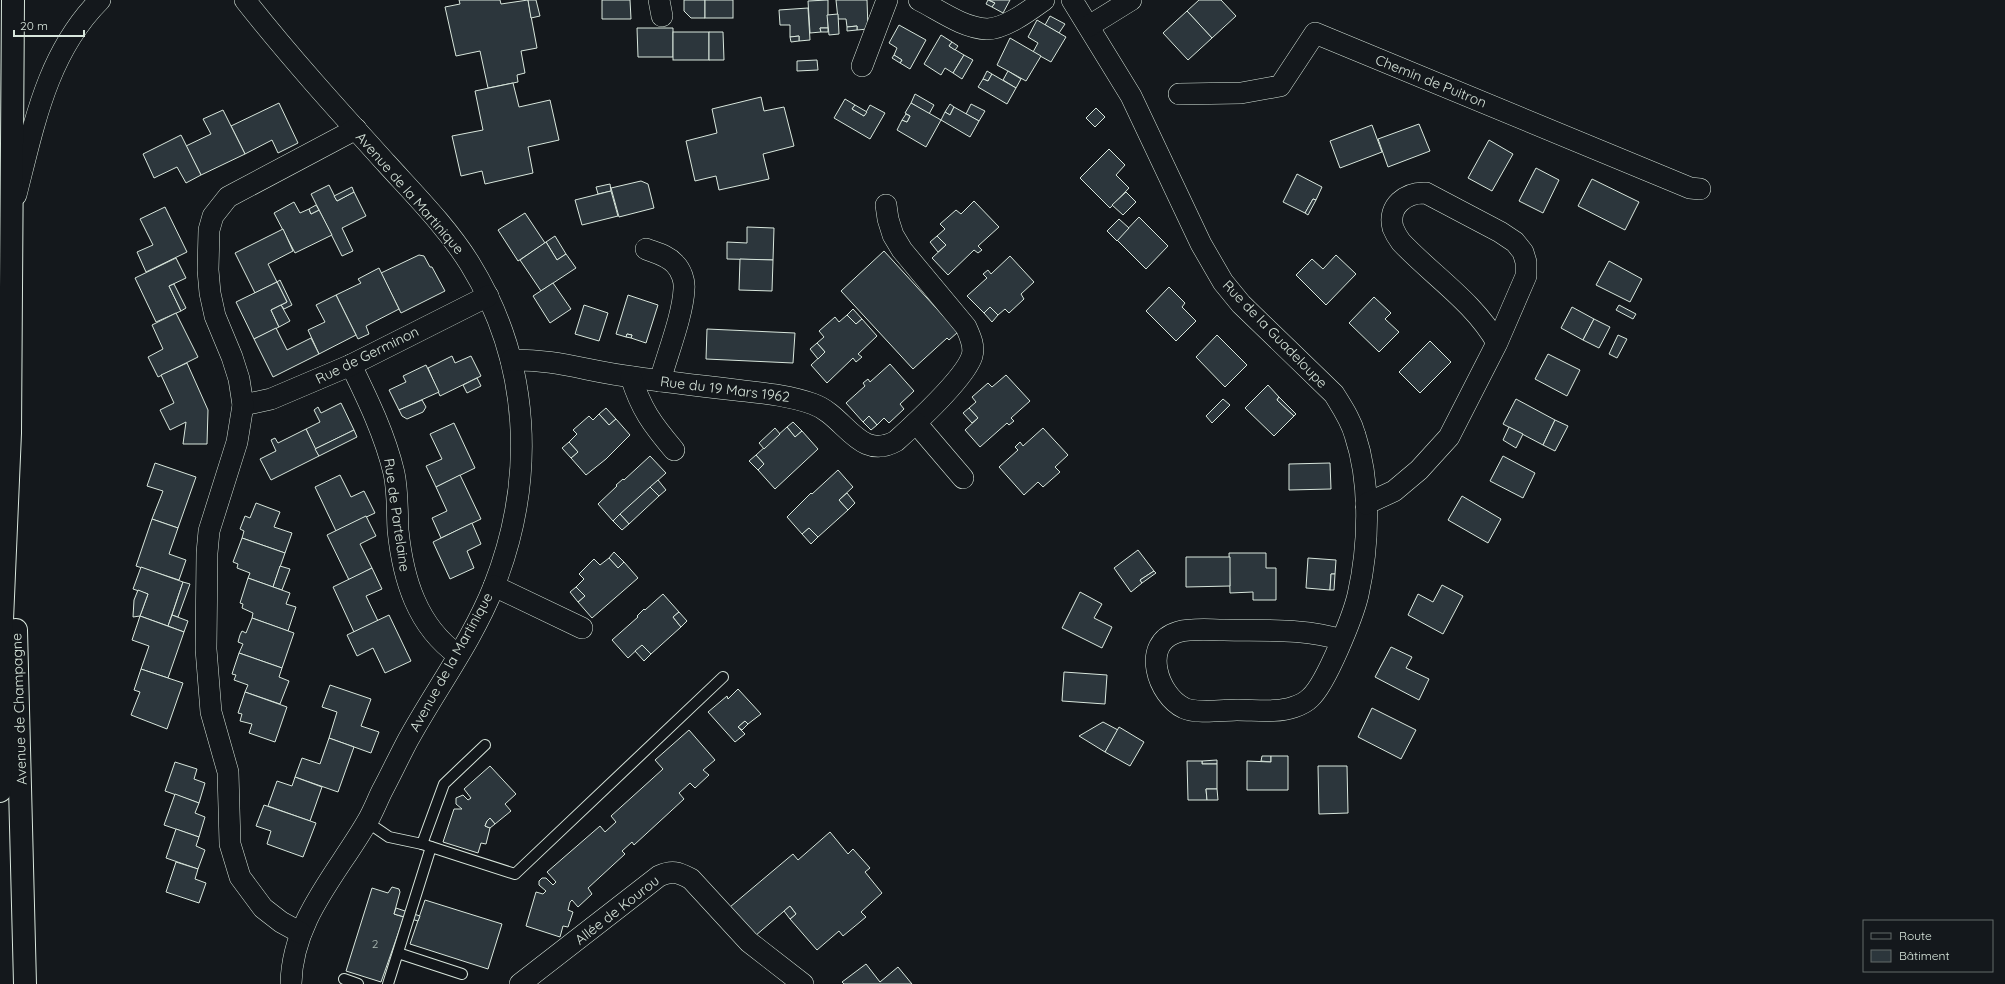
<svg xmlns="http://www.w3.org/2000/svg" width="2005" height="984" font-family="Quicksand,sans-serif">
	<rect width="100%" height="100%" fill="#14181c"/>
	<g fill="#2c363c" stroke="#d8e6dc">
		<polygon points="459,0 500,0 501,4 528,0 537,48 521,51 525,73 517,75 518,82 488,88 480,51 456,56 445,7 460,4"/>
		<polygon points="528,0 536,0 540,16 531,18"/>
		<polygon points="602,0 630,0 631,19 602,19"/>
		<polygon points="684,0 705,0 705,18 691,18 684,11"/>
		<rect x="705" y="0" width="28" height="18"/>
		<polygon points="828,0 828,28 820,28 821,32 810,33 808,1"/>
		<polygon points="836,0 867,0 868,29 857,30 857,26 847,27 846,19 838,19"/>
		<polygon points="988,0 995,3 992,7 986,4"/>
		<polygon points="989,0 1010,0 1003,13 992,7 995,3"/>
		<polygon points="1199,0 1221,0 1236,16 1212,38 1187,11"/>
		<polygon points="808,8 810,40 799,41 799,36 790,37 790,25 780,25 779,10"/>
		<polygon points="1187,11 1212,38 1188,60 1163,33"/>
		<polygon points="838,14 839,34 829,35 827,15"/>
		<polygon points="1050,16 1065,24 1059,33 1045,25"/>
		<polygon points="1037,20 1066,37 1051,62 1033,52 1038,43 1028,37"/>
		<polygon points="899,25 926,40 910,69 900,63 902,60 894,55 897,48 889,43"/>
		<polygon points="857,26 857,30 847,31 847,27"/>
		<polygon points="637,28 673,28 673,57 638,57"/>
		<polygon points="820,28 828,28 828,32 821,32"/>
		<rect x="673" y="32" width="36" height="28"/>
		<polygon points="709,32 723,32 724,60 709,60"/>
		<polygon points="941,35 952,42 949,46 964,55 953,73 945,68 941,75 924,64"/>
		<polygon points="799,36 799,41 791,42 790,37"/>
		<polygon points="1010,38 1041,56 1026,81 997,65"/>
		<polygon points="952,42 958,46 955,50 949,46"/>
		<polygon points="894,55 902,60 900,63 892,58"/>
		<polygon points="964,55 973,60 962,79 953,73"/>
		<polygon points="817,60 818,70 797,71 797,61"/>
		<polygon points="987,71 992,74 988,81 983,79"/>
		<polygon points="1008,71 1021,79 1016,88 1003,80"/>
		<polygon points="992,74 1016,88 1007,104 978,87 983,79 988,81"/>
		<polygon points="513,83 519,107 550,100 559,140 528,147 533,173 485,184 482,171 461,176 452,136 483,130 475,91"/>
		<polygon points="915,94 934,105 929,114 911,103"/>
		<polygon points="761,97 764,111 784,107 794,146 763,154 769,179 719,190 716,176 695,181 686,141 717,133 712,109"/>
		<polygon points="845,99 855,105 852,109 864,116 870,105 885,113 870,139 834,118"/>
		<polygon points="279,103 298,143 278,153 272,140 245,154 231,126"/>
		<polygon points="911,103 941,120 926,147 897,130 902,120 907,122 910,116 905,113"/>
		<polygon points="950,104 954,107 950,115 945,112"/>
		<polygon points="971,104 985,111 979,121 966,114"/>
		<polygon points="855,105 867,112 864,116 852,109"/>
		<polygon points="954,107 979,121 970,137 941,120 945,112 950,115"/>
		<polygon points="1096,108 1105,117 1095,127 1086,118"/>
		<polygon points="223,110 245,154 201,175 186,146 211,134 203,119"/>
		<polygon points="906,114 910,116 907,122 902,120"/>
		<polygon points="1419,124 1430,151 1388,167 1378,139"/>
		<polygon points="1372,125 1382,152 1340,168 1330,141"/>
		<polygon points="181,135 201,175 186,183 177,167 154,178 143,154"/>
		<polygon points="1489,140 1513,154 1492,191 1468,178"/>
		<polygon points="1109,149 1125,165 1116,175 1129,188 1110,208 1080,178"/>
		<polygon points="1536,168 1559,180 1543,213 1519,201"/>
		<polygon points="1297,174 1322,187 1316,200 1313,199 1305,213 1283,202"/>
		<polygon points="1592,179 1639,202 1625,230 1578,206"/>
		<polygon points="641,181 648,184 654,208 619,217 611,188"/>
		<polygon points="610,184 611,191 598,194 596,187"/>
		<polygon points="329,185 337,201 354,192 366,216 342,228 353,251 342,256 311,194"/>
		<polygon points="352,187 354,192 337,201 334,196"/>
		<polygon points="611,191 618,216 582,225 575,200"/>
		<polygon points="1126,192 1136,202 1123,215 1112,205"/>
		<polygon points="1313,199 1316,200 1308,215 1305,213"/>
		<polygon points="974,201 999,227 978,246 982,250 978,253 974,250 948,275 932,258 946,245 937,236 945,229 940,224 956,210 961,214"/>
		<polygon points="294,202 300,213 309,209 311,214 319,210 332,235 295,253 274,213"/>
		<polygon points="316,205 319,210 311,214 309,209"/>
		<polygon points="165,207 187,252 146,272 137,252 153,245 140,219"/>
		<polygon points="525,213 545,243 518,261 498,230"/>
		<polygon points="1139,217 1168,246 1146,269 1117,240"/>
		<polygon points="1119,219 1129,228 1117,241 1107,231"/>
		<polygon points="747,227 774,228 773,260 727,259 727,242 747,243"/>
		<polygon points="283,229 293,251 268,264 277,282 255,293 235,253"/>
		<polygon points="555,236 566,254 557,260 546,242"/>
		<polygon points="937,236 946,245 938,252 930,242"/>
		<polygon points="546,242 557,260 566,254 576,268 541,291 520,260"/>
		<polygon points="884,251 958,332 949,340 947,338 913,369 841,291"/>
		<polygon points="419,255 424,256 430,267 432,267 445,291 401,313 381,273"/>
		<polygon points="1336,255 1356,274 1326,305 1296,275 1312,259 1323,269"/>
		<polygon points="1010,256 1034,282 1021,294 1024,299 1009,313 1005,309 998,315 990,307 984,313 967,296 987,278 983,274 988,270 991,274"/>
		<polygon points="176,258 186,278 169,286 181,311 156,322 135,278"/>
		<polygon points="740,259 773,260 772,291 739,290"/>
		<polygon points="1609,261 1642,279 1630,302 1596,285"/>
		<polygon points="379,268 399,309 366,326 369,334 358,339 336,295 361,283 358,279"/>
		<polygon points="280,280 292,305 284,309 281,305 287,302 277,282"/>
		<polygon points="277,282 287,302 271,310 279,327 254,339 236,302"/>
		<polygon points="553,283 571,309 550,323 533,296"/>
		<polygon points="174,284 186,308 181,311 169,286"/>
		<polygon points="1169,287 1185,303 1182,307 1196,321 1176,341 1146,311"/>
		<polygon points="336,295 356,335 319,354 308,330 325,322 316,305"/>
		<polygon points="628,295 658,305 646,343 631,338 632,335 627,334 626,337 616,334"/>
		<polygon points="1374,297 1391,313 1385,319 1399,332 1379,352 1349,323"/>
		<polygon points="281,305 290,321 279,327 271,310"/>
		<polygon points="584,305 608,313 599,341 575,334"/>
		<polygon points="1619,305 1636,314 1633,319 1616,310"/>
		<polygon points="990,307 998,315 992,322 984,313"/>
		<polygon points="1572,307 1594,319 1583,340 1561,328"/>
		<polygon points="853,309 862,319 856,324 847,315"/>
		<polygon points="176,313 198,357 158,377 148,357 163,349 152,325"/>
		<polygon points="847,315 856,324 862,319 877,336 858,354 862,357 856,362 853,358 827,383 811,365 825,352 817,343 824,337 819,331 835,317 839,322"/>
		<polygon points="1594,319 1610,327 1599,348 1583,340"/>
		<polygon points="276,328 287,350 311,338 319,354 273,377 254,339"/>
		<polygon points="707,329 795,333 793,363 706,359"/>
		<polygon points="627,334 632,335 631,338 626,337"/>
		<polygon points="1217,335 1247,365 1225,387 1196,357"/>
		<polygon points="1618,335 1627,339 1617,358 1609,354"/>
		<polygon points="1430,341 1451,362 1420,393 1399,372"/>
		<polygon points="817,343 825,352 818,359 810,349"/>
		<polygon points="1548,354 1580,370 1567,396 1535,379"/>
		<polygon points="452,356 455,363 471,356 481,376 440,396 428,368"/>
		<polygon points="187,363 208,410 207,444 183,444 186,422 170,430 160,410 174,403 161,375"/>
		<polygon points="890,364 914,391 900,404 904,409 889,423 884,418 877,425 869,416 863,422 846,403 865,386 863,383 868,379 870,382"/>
		<polygon points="426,365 439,392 399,410 389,390 406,382 403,376"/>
		<polygon points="1006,375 1030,401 1011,418 1014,421 1009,425 1007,423 980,447 965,430 978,418 969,408 976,402 972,397 988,383 992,387"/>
		<polygon points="477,378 481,386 467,393 463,385"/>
		<polygon points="1268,385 1279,397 1277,400 1294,416 1274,436 1245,408"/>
		<polygon points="1279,397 1296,414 1294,416 1277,400"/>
		<polygon points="1223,399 1230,405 1212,423 1206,416"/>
		<polygon points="1516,399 1555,420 1543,445 1503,424"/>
		<polygon points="422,400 426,407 423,412 407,419 402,416 399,410"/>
		<polygon points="341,403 354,430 315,449 306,429 320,422 314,410 318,407 321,413"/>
		<polygon points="606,408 616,419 609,425 599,414"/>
		<polygon points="969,408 978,418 972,423 963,413"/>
		<polygon points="599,414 609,425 616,419 630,435 606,459 586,475 571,458 578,452 569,442 577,434 573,430 589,416 593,420"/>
		<polygon points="869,416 877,425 871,430 863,422"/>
		<polygon points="1555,420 1568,426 1555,451 1543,445"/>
		<polygon points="793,422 802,431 795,437 787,427"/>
		<polygon points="454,423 475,468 436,487 426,466 442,459 430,434"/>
		<polygon points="787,427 795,437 802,431 818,449 775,489 758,470 764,464 756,455"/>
		<polygon points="1509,427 1523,434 1516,448 1503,440"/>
		<polygon points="775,428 780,434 764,449 759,443"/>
		<polygon points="1043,428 1068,455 1055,467 1060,472 1043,487 1038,482 1024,495 999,467 1018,450 1015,447 1020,442 1023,446"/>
		<polygon points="306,429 319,456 271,480 260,459 276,451 271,440 275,438 278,443"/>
		<polygon points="354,430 357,437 319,456 315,449"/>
		<polygon points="569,442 578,452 571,458 562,448"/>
		<polygon points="756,455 764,464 758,470 749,461"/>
		<polygon points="650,456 666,473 613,521 598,504 617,486 616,485 623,479 624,480"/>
		<polygon points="1503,456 1535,473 1523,498 1490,481"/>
		<polygon points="155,463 196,477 178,528 152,519 163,491 147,486"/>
		<polygon points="1330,463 1331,489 1289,490 1289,464"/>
		<polygon points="838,470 853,487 839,500 848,510 818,537 809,528 802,534 787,517 811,493 812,494"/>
		<polygon points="340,475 351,497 364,491 375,513 336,531 315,487"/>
		<polygon points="460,475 481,519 441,538 432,518 447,511 436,487"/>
		<polygon points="658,480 666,490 659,496 650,487"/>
		<polygon points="650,487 659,496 629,524 620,514"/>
		<polygon points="847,493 855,503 848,510 839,500"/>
		<polygon points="1462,496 1501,519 1488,543 1448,520"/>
		<polygon points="256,503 280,512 274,527 292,533 285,553 242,538 244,531 240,529 245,516 250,518"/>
		<polygon points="620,514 629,524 622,530 613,521"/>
		<polygon points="366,516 376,536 360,544 372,568 349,580 327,535"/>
		<polygon points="152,519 178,528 169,554 186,560 179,580 136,566"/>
		<polygon points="472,523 481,544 467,551 474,568 450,579 433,542"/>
		<polygon points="809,528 818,537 811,544 802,534"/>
		<polygon points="242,538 285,553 273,587 248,578 250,573 237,568 238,564 233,562"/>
		<polygon points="1138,550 1154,571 1140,580 1142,583 1131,592 1114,568"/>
		<polygon points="614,552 624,562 618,568 609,558"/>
		<polygon points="1229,553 1266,553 1266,568 1276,568 1276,600 1253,600 1253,592 1230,593"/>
		<polygon points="1186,557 1230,557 1230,586 1186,587"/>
		<polygon points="609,558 618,568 624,562 638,578 592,618 578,602 585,596 576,587 584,579 579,574 594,559 600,565"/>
		<polygon points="1308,558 1336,560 1335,574 1331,574 1330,590 1306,588"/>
		<polygon points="280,566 290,569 282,590 273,587"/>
		<polygon points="141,567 183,582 168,626 140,616 148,594 133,589"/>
		<polygon points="372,568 382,589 366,596 378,621 354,632 333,587"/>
		<polygon points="1154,571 1156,573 1142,583 1140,580"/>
		<polygon points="1331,574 1335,574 1334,590 1330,590"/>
		<polygon points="248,578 290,593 286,604 296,607 288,631 252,618 253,613 242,608 243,604 240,603"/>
		<polygon points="183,582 190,584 178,617 172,615"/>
		<polygon points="1442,585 1463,596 1443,634 1408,615 1418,594 1433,602"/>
		<polygon points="576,587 585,596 578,602 570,592"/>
		<polygon points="138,590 148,594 140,616 133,617 134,600"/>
		<polygon points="1080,592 1102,604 1094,618 1112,627 1102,648 1062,628"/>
		<polygon points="663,594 679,612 673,617 681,627 651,654 642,645 628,658 612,640 638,617 637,616 644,609 645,610"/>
		<polygon points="679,612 687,621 681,627 673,617"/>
		<polygon points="172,615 188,621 184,632 168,626"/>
		<polygon points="389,615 411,661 385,673 373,648 357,656 347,635"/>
		<polygon points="140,616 184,632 168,678 141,669 149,646 132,640"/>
		<polygon points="252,618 294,633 282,668 239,653 243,644 238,642 240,635 242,631 246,633"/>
		<polygon points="642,645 651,654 644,661 635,651"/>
		<polygon points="1391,647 1412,657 1406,668 1429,679 1419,700 1375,677"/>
		<polygon points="239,653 282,668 279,677 289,681 280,704 245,692 248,685 234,680 236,675 232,674"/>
		<polygon points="141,669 183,683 167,729 131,715 140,692 134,690"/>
		<polygon points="1064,672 1107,675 1105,704 1062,701"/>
		<polygon points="330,685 371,699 361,726 379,732 371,753 329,738 337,712 322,707"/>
		<polygon points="738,689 761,714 748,724 745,721 738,727 745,734 735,742 708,712 727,696 728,699"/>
		<polygon points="245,692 287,707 275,742 249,733 252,724 240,721 242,714 238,713"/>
		<polygon points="1372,708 1416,730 1401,759 1358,737"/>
		<polygon points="745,721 748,724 742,730 738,727"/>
		<polygon points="1103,722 1118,730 1105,752 1079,736"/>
		<polygon points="1119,727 1144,742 1130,766 1105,752"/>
		<polygon points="689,730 715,760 703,770 709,775 695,788 690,783 679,793 684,799 634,845 632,842 622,851 625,854 588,888 592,894 578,907 572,900 570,902 568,910 573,912 568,927 563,926 560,937 526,926 536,892 543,894 546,891 539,885 539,881 542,878 546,878 553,885 556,882 547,872 600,826 605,832 616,822 611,816 663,769 655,760"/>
		<polygon points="329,738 354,747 338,792 295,777 302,758 320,764"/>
		<polygon points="1262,756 1271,756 1271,762 1261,761"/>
		<polygon points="1271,756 1288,756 1288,790 1247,790 1247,761 1271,762"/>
		<polygon points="1217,760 1217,764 1202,764 1202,761"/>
		<polygon points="1187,761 1202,761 1202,764 1217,764 1217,789 1206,789 1207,800 1188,800"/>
		<polygon points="175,762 197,769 194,779 205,783 199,803 165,791"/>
		<polygon points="490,766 516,794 505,804 511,811 495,824 490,818 487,821 485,826 490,828 486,844 481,843 478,853 443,842 454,809 462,809 456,804 456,798 463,795 468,800 471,798 464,789"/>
		<polygon points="1318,766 1347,766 1348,813 1319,814"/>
		<polygon points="295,777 322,787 310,821 268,806 277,781 292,786"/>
		<polygon points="1206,789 1217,789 1218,800 1207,800"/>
		<polygon points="175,794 199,803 195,813 205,817 199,837 164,825"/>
		<polygon points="264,805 316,823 303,857 267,844 271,831 256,826"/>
		<polygon points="490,818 495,824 490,828 485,826 487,821"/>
		<polygon points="176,829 199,837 196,846 205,850 198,869 166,858"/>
		<polygon points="830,832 848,854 853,849 870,868 865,872 882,893 861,912 866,917 843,936 839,931 817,950 790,919 796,914 790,906 755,936 730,907 793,854 798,860"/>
		<polygon points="176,862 198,869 195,879 206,883 199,903 166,892"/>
		<polygon points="392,887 399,889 400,892 394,914 404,917 381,982 346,971 372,888 388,893"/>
		<polygon points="425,900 502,924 488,969 410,944"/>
		<polygon points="790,906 796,914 790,919 784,911"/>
		<polygon points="396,908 420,916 418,921 394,914"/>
		<polygon points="866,964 880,982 898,967 912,984 844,984 842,982"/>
	</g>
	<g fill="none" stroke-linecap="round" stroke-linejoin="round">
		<defs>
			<g id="lane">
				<polyline points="367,822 389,837 422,844 515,874 723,677"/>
				<polyline points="422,844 444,784 485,745"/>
				<polyline points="398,953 462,974"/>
				<polyline points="344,979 358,984"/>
				<polyline points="388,984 431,847"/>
			</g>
			<g id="street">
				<path d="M 245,0 C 289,56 338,110 386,163 C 415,195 447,227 470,264 C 531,363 536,479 494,586 C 472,641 436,689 408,740 C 399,757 391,774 382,791 C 377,801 373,812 367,822 C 337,874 292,920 291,984"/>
				<polyline points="659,0 662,16"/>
				<path d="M 919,0 C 939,10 963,28 987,29 C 1005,29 1030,10 1044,0"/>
				<path d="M 1072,0 L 1131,96 L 1201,244 L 1223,282 L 1241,304 L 1334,394 C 1342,407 1351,420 1355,435 C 1371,483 1369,546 1358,595 C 1353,616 1326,684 1310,698 C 1306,702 1300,705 1294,707 C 1277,713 1256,710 1237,710 C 1224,710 1196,714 1184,708 C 1158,696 1140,643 1178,632 C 1192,628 1210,630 1224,630 C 1264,631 1304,628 1342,640"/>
				<polyline points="1089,26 1131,0"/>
				<polyline points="862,66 887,0"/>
				<polyline points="1179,94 1241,93 1280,86 1315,33 1690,188 1700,189"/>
				<path d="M 16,195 C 34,125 47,53 100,0"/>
				<path d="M 646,249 C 656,253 667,255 675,264 C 681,270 685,281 684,289 C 683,315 667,355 660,381"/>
				<path d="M 511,360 C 556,359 590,372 633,377 C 667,382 701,386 736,390 C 762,393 788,395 813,404 C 845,415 859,462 896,441 C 915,424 965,378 972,356 C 975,346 970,336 966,327 L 902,250 L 893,235 L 888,219 L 886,205"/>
				<path d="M 351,365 C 368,400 385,435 394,473 C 398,492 397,511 398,530 C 403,579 417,626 458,655"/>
				<path d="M 631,377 C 641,409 652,424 674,450"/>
				<polyline points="243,405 271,399 351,365 488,296"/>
				<polyline points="916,423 963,478"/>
				<path d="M 1366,504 L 1394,491 L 1419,470 L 1449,437 L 1497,343 L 1526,276 L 1526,262 L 1523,252 L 1515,242 L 1500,232 L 1426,193 C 1406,192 1387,206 1393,228 C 1395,233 1398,238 1401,242 C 1432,275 1475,303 1497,343"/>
				<polyline points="494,586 582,628"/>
				<polyline points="301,933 281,922 263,908 240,877 230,844 228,772 211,712 206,649 207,553 209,531 237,442 243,405 239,379 232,357 215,316 210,293 208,270 209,230 213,216 228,197 356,129"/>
				<path d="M 520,984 L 659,876 C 672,870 678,872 691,879 L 749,942 L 803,984"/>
			</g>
			<g id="primary">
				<polyline points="16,630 25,984"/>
				<polyline points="0,791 2,620 10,433 13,0"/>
			</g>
		</defs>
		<use href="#lane" stroke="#d8e6dc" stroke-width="12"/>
		<use href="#street" stroke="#d8e6dc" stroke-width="22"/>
		<use href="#primary" stroke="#d8e6dc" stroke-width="24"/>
		<use href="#lane" stroke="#14181c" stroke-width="10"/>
		<use href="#street" stroke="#14181c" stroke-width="21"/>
		<use href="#primary" stroke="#14181c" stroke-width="22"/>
	</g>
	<g text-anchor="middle" stroke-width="3" stroke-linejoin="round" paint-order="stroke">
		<g font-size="12" fill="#adbab4">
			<text x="375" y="948">2</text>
		</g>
		<g font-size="14" fill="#d8e6dc" stroke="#14181c">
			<text transform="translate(1431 81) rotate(22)" y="5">Chemin de Puitron</text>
			<text transform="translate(410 193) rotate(49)" y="5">Avenue de la Martinique</text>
			<text transform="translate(1275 334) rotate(46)" y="5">Rue de la Guadeloupe</text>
			<text transform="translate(367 355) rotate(-26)" y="5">Rue de Germinon</text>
			<text transform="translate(725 389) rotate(7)" y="5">Rue du 19 Mars 1962</text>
			<text transform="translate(397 515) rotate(82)" y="5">Rue de Partelaine</text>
			<text transform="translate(451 662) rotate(-61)" y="5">Avenue de la Martinique</text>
			<text transform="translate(19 709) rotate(-92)" y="5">Avenue de Champagne</text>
			<text transform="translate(617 910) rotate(-38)" y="5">Allée de Kourou</text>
		</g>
	</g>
	<rect x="1863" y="920" width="130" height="52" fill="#14181c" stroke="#626a69"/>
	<rect x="1871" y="933" width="20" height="6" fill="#14181c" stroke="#626a69"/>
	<text x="1899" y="940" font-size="12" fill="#d8e6dc">Route</text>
	<rect x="1871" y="950" width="20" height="12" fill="#2c363c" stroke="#626a69"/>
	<text x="1899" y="960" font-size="12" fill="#d8e6dc">Bâtiment</text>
	<path d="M14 30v6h70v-6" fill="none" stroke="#d8e6dc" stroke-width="2"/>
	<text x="20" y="30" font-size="12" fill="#d8e6dc" stroke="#14181c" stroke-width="3" paint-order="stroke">20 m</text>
</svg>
